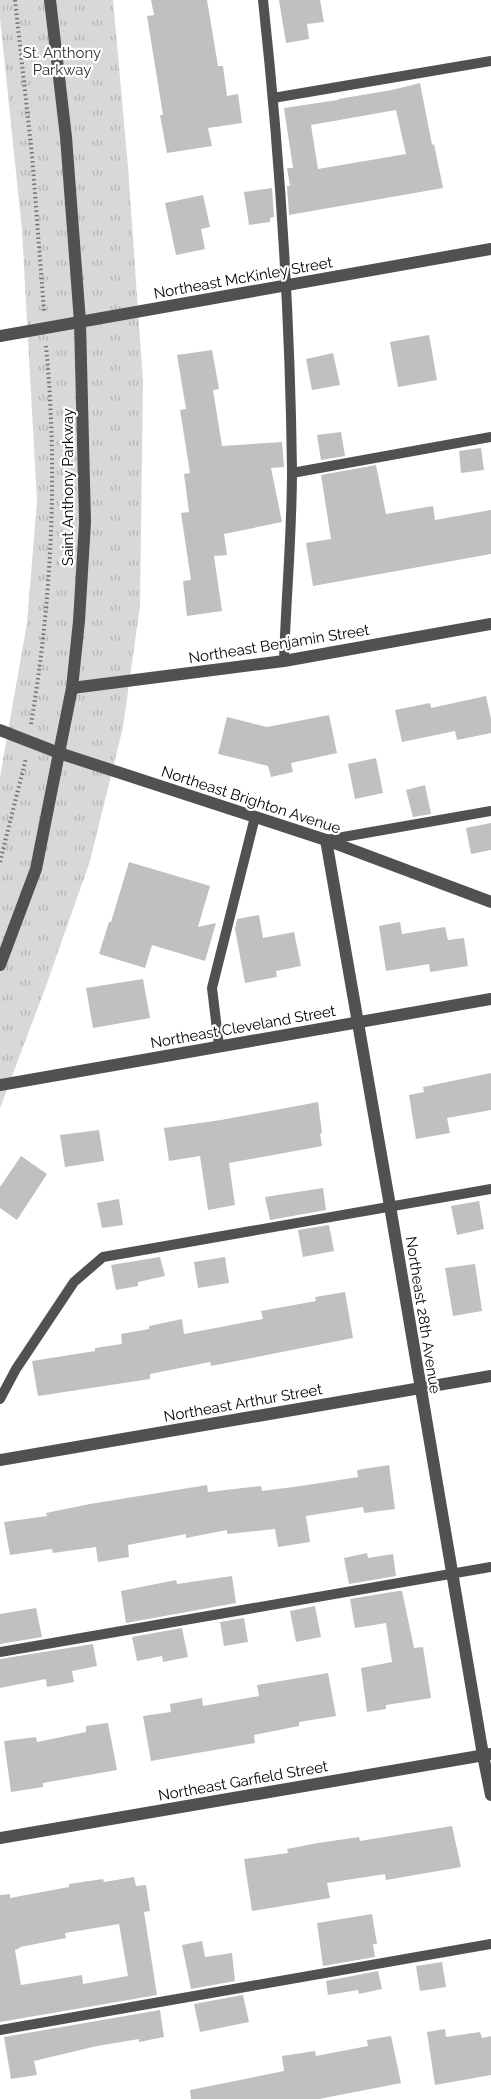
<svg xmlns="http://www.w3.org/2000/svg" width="491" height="2099" font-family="Raleway,sans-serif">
	<defs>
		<pattern id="grass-tufts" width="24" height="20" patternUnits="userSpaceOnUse" patternTransform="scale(1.5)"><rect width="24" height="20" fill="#d8d8d8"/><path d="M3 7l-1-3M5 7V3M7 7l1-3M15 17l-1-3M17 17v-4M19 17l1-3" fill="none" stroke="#b8b8b8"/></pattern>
	</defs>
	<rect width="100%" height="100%" fill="#fff"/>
	<polygon fill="url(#grass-tufts)" points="0,0 113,0 128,167 143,381 140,606 123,727 90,861 46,986 0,1108 0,777 27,623 37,501 22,230 0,18"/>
	<g fill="#c0c0c0" fill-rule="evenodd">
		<polygon points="151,0 207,0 218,66 223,66 227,96 238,94 242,123 208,128 212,146 167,153 160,115 163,115 147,16 154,15"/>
		<polygon points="279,0 320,0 324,22 307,24 309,39 286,43"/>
		<path d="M 420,83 L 432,145 L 434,144 L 443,188 L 289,215 L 287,186 L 290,186 L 287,168 L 293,168 L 284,108 L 338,100 L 338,99 L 392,90 ZM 396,110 L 406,154 L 318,169 L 311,125 Z"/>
		<polygon points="272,188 274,217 270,218 270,222 249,225 244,192"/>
		<polygon points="203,195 210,227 201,229 205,249 176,255 165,203"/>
		<polygon points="429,335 437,380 398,387 390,342"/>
		<polygon points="212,350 219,389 213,390 222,446 282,442 284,467 271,468 282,522 224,534 227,555 214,556 222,611 187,616 183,581 191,580 181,513 189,512 184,474 190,473 180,410 186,409 177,355"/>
		<polygon points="333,353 340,385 312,390 306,359"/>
		<polygon points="341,432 345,456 321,460 317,435"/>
		<polygon points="481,448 484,470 461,473 459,451"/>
		<polygon points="376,465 386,514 433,506 435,520 491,510 491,554 313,586 306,543 331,539 321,475"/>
		<polygon points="486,696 491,719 491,733 457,740 455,731 402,742 395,710 430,703 431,708"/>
		<polygon points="329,715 337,753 291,763 293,772 271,777 268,766 218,754 227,717 267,727"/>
		<polygon points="376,758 383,793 355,799 348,764"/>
		<polygon points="425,785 431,814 413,817 406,790"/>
		<polygon points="491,823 491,850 471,854 466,828"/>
		<polygon points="129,862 210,886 198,927 216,923 205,961 152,945 145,968 99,954 109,922 111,922"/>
		<polygon points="259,915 263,938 294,932 301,966 276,971 277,977 245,983 235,929 237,919"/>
		<polygon points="400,922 402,934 445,927 448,940 464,938 468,966 430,972 429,964 386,971 379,926"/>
		<polygon points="143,979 150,1018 93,1028 86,988"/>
		<polygon points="491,1073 491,1110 447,1118 450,1133 416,1139 409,1095 424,1092 423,1087"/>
		<polygon points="318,1102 322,1133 320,1134 322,1146 229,1163 235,1205 208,1210 200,1156 169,1161 164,1128 221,1120"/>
		<polygon points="99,1130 104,1161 65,1167 60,1135"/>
		<polygon points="21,1156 47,1174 17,1220 0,1208 0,1187"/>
		<polygon points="323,1188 326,1210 270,1220 265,1197"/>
		<polygon points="119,1199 123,1225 102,1228 97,1203"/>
		<polygon points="479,1201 484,1229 457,1235 451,1206"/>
		<polygon points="329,1225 334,1251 303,1257 298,1230"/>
		<polygon points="160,1257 165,1276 138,1282 138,1286 116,1290 111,1265"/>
		<polygon points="225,1257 229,1283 198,1288 194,1262"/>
		<polygon points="475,1264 482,1311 453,1316 445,1268"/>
		<polygon points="345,1292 353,1338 211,1366 210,1362 150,1374 150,1379 38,1396 32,1361 95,1351 95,1348 122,1344 121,1334 149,1329 149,1326 182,1319 184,1334 263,1319 261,1311 316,1301 315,1297"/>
		<polygon points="389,1465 395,1509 364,1513 363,1507 306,1516 310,1542 278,1547 275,1529 227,1534 227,1530 186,1538 186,1534 128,1545 129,1557 98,1562 96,1547 53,1553 52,1549 10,1555 4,1522 47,1516 46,1513 90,1504 207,1485 208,1492 261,1486 262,1491 301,1486 358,1477 357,1470"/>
		<polygon points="367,1553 368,1558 393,1554 396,1576 349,1584 344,1558"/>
		<polygon points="232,1576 236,1603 126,1623 121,1591 176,1580 177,1584"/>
		<polygon points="398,1591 402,1591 414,1648 423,1647 431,1698 386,1705 386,1709 367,1712 361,1668 392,1662 386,1623 355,1628 350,1599"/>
		<polygon points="315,1606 321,1637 296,1642 290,1611"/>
		<polygon points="36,1608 42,1637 0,1644 0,1614"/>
		<polygon points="244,1618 248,1642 224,1646 220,1622"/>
		<polygon points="182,1628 188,1657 163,1662 162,1656 137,1661 132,1637"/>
		<polygon points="93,1644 97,1666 72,1671 74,1682 47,1687 46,1679 0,1688 0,1659"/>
		<polygon points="328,1673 336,1716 299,1722 299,1726 254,1735 255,1743 151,1761 143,1716 171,1712 170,1704 202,1698 203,1706 259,1696 257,1685"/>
		<polygon points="108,1723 117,1770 43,1783 43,1787 11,1792 4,1741 36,1737 37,1742 86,1732 86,1726"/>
		<polygon points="452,1826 461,1867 386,1880 385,1874 327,1883 330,1898 252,1911 244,1859 288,1853 287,1849 318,1843 359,1837 360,1841"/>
		<path d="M 134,1877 L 136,1886 L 146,1885 L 150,1911 L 144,1912 L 157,1995 L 0,2022 L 0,1895 L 10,1894 L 10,1898 L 69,1887 L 69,1884 L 103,1879 L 104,1882 ZM 119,1924 L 128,1976 L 83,1984 L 82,1975 L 21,1985 L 15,1950 L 20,1948 L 20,1947 L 66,1938 L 65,1933 Z"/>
		<polygon points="372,1914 377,1944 373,1944 375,1957 323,1966 317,1923"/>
		<polygon points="202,1941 205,1957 232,1953 235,1981 191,1989 182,1945"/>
		<polygon points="442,1962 446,1987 420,1991 416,1966"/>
		<polygon points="378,1971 382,1989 359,1994 358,1990 328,1995 326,1981"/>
		<polygon points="243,1995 249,2022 200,2032 194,2004"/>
		<polygon points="160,2010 164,2037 139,2042 139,2039 97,2046 34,2061 37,2075 11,2079 4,2037"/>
		<polygon points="445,2029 446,2037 480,2032 482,2038 491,2036 491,2075 435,2085 427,2032"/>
		<polygon points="391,2036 401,2083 319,2099 191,2099 190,2090 284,2071 282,2056 315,2051 316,2056 368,2046 367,2040"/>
	</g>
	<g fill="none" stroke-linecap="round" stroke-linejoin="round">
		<g stroke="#737373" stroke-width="4" stroke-dasharray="1.5 3" stroke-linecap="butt">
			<polyline points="15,0 32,155 44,311"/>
			<path d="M 31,724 C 52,599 58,471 46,346"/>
			<polyline points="0,862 26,758"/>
		</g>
		<g stroke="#515151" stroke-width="10">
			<path d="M 263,0 C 280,157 290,313 292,470 C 292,534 286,597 284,661"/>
			<polyline points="273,98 491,61"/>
			<polyline points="292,473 491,437"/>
			<polyline points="326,840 491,811"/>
			<polyline points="219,1046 212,988 255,817"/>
			<polyline points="0,1399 16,1369 74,1282 103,1257 491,1189"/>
			<polyline points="0,1652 491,1567"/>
			<polyline points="0,2030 491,1944"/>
		</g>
		<g stroke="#515151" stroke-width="12">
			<polyline points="0,336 491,249"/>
			<polyline points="72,688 284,661 491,624"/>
			<polyline points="0,730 59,753 326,840 491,902"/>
			<polyline points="326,840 390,1206 483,1755 491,1795"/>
			<polyline points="0,1085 491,999"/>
			<polyline points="0,1460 491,1376"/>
			<polyline points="0,1838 491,1754"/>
		</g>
		<polyline stroke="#515151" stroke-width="12" points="0,965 36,869 59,753 72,688 79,621 85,522 80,322 66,137 50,0"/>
	</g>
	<g text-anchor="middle" stroke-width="4.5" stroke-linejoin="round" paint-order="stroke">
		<g font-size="15" fill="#2f2f2f" stroke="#fff">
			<text x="62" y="58">St. Anthony<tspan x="62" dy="17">Parkway</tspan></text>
		</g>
		<g font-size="15" fill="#000" stroke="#fff">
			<text transform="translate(243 278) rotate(-10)" y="5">Northeast McKinley Street</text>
			<text transform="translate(68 487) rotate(-90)" y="5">Saint Anthony Parkway</text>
			<text transform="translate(279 644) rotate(-9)" y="5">Northeast Benjamin Street</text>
			<text transform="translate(251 800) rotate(18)" y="5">Northeast Brighton Avenue</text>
			<text transform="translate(243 1027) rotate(-10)" y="5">Northeast Cleveland Street</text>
			<text transform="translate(423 1315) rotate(81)" y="5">Northeast 28th Avenue</text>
			<text transform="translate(243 1403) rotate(-10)" y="5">Northeast Arthur Street</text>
			<text transform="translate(243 1781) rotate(-10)" y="5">Northeast Garfield Street</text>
		</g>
	</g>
</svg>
